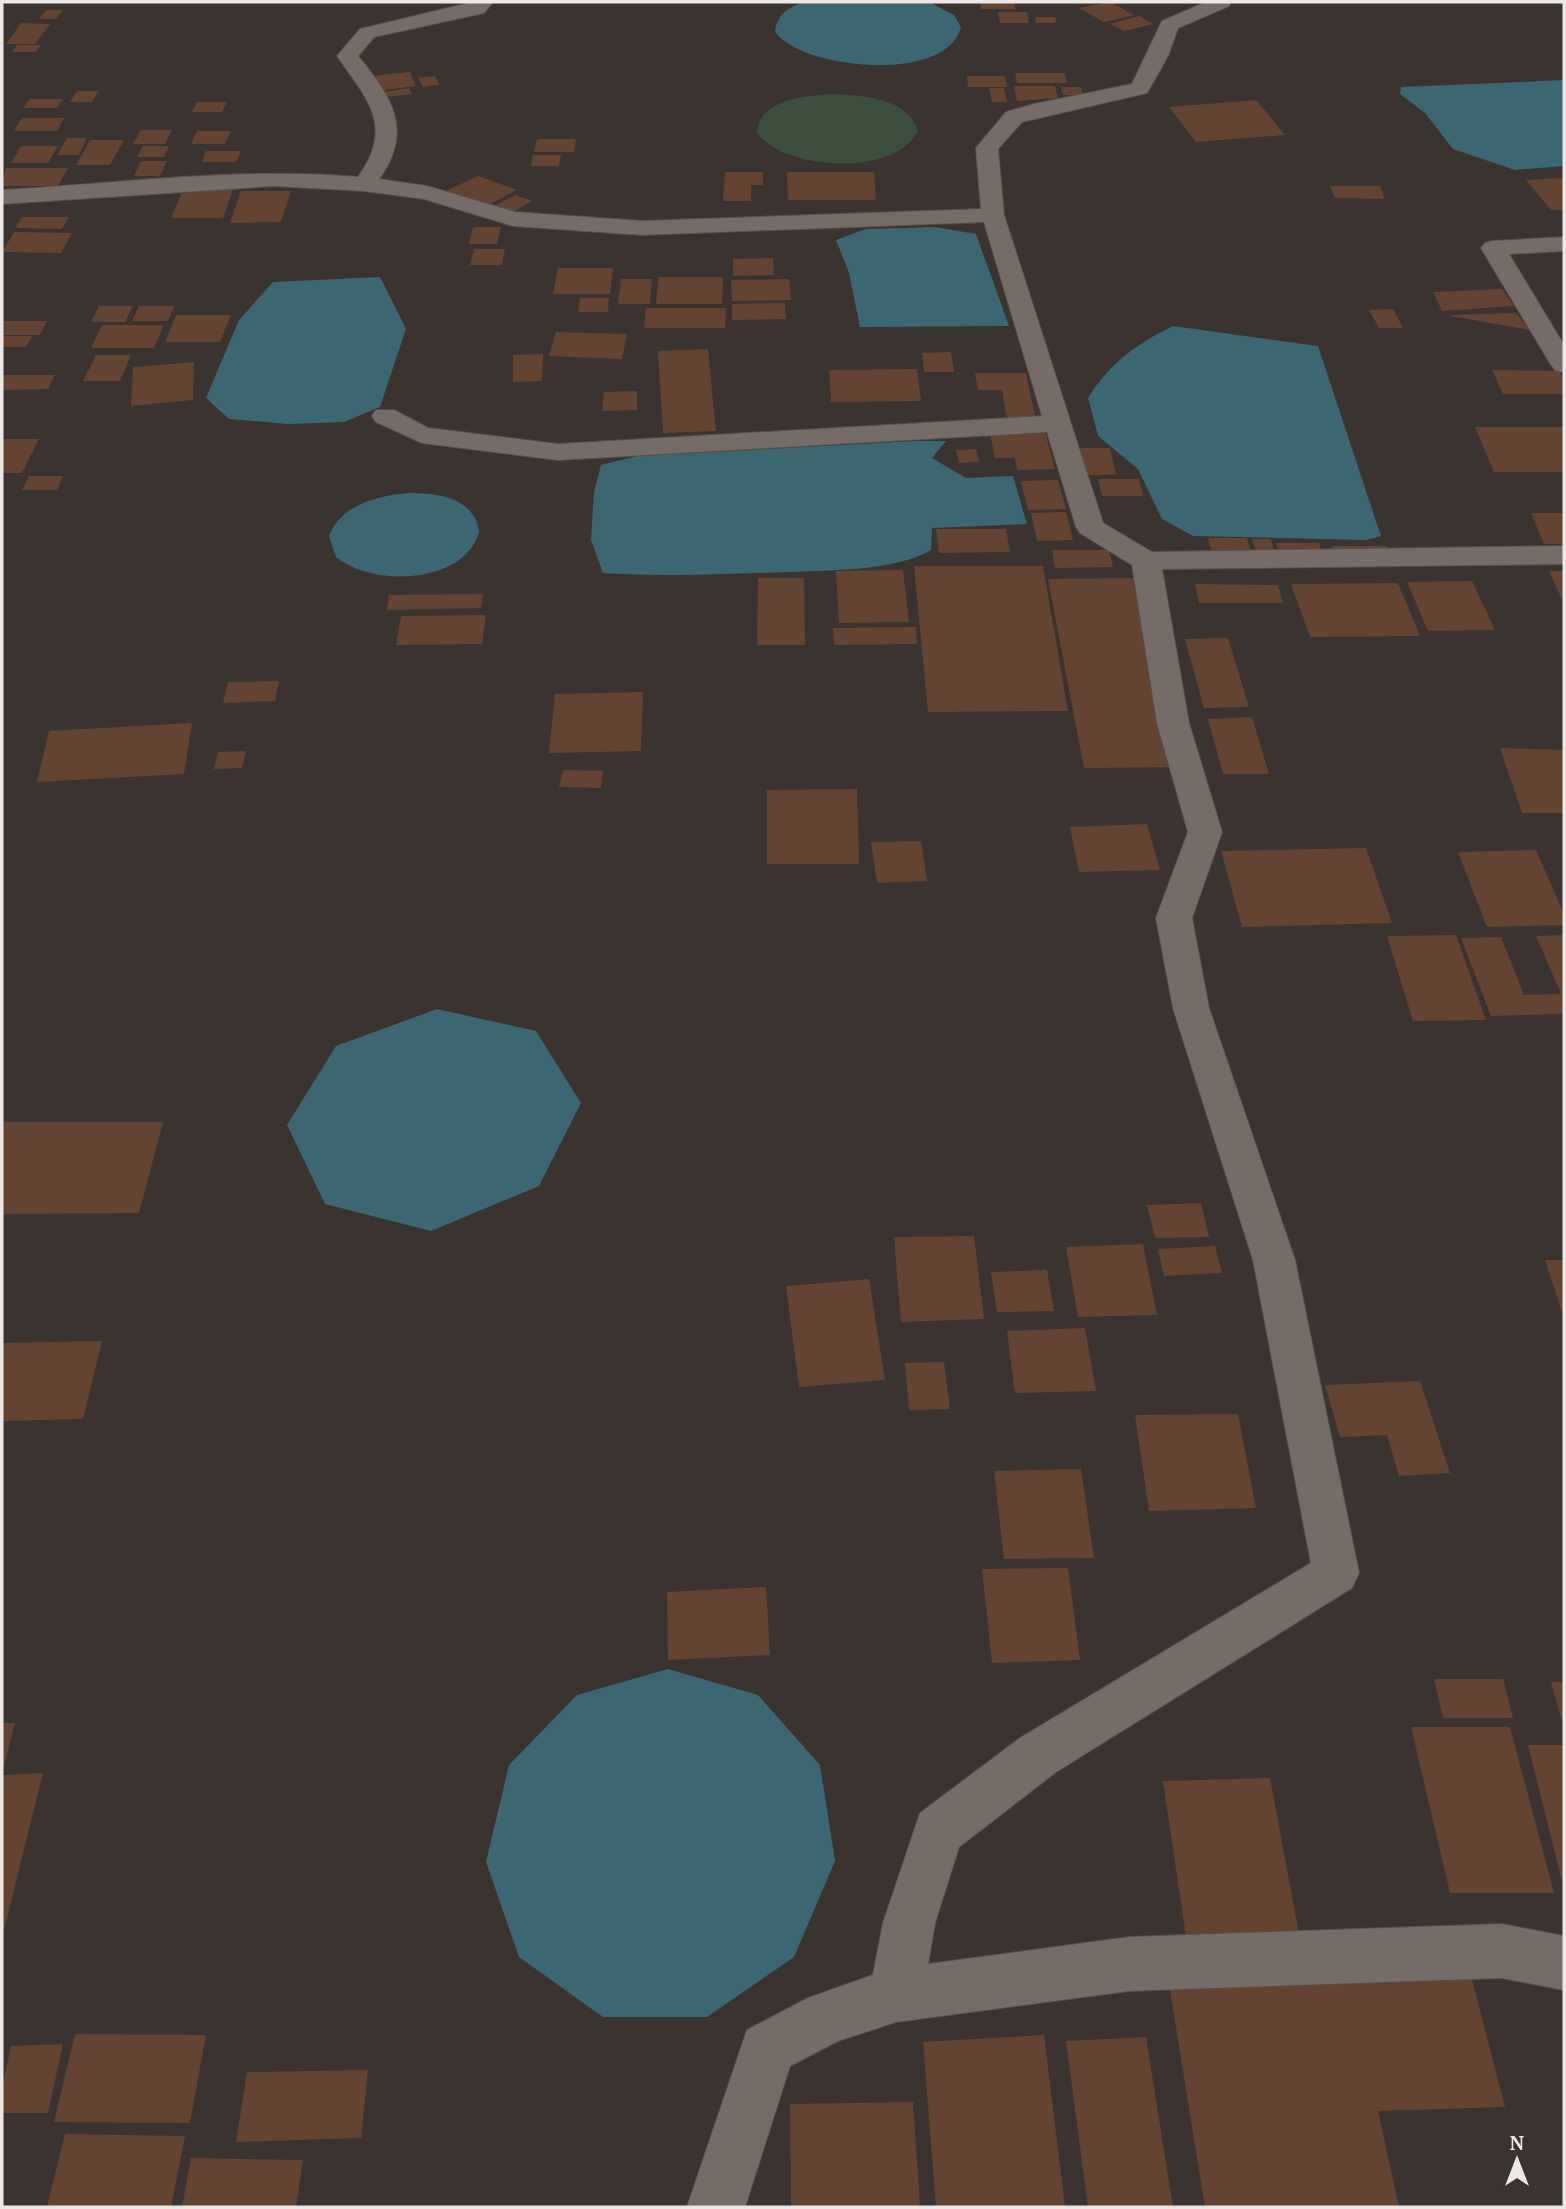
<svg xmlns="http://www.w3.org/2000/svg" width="1566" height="2209" font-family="'PT Serif',serif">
	<rect width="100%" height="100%" fill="#3a332f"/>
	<path fill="#3c4f3d" d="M 834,94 C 863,96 907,97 918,131 C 895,177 786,171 757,133 C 759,98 807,96 834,94 Z"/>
	<g fill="#3c6672">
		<path d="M 803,2 L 929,2 L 954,15 L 961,27 C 948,83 805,71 775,32 C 777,14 787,9 803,2 Z"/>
		<polygon points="1564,80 1564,166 1515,170 1453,149 1425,113 1400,94 1401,87"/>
		<polygon points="935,227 976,234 1009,326 860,327 849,273 836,240 866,229"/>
		<polygon points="380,277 406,329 380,407 344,422 288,424 229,419 206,398 239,320 273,282"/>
		<path d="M 1173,326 L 1318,346 L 1381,536 L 1366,540 L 1193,536 L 1162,519 L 1138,469 L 1098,436 L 1088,398 C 1110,363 1136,344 1173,326 Z"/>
		<path d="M 916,441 L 946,441 L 932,458 L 966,478 L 1013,476 L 1027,524 L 932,528 L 931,550 C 895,571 832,570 790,572 C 727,574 666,577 603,573 L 591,540 L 594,492 L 601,465 L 637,456 Z"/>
		<path d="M 410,493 C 438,493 475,498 479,532 C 464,585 372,587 336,557 L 329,536 C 341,504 379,495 410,493 Z"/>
		<polygon points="437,1009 536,1031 581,1103 539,1186 431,1231 325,1204 287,1125 336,1046"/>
		<polygon points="668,1669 758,1695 820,1765 835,1861 794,1957 707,2017 603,2017 519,1957 486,1862 509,1765 577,1695"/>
	</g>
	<g fill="#634433">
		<polygon points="980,2 1014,2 1015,9 981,9"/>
		<polygon points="1110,2 1134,15 1104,22 1079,8"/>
		<polygon points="46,10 63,10 56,19 39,19"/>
		<polygon points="998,12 1027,12 1029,23 1000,23"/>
		<polygon points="1139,16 1153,24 1124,31 1110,24"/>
		<polygon points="1035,17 1055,17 1057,23 1036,23"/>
		<polygon points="21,23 50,24 35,44 6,44"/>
		<polygon points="17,45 41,45 36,52 12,52"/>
		<polygon points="410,72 416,86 377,91 372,76"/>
		<polygon points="1015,73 1065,73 1067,83 1017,83"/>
		<polygon points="435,76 440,85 423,87 418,78"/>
		<polygon points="967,76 1005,76 1007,87 968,87"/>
		<polygon points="1014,86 1055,86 1058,98 1017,101"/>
		<polygon points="1061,87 1081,87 1083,95 1063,95"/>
		<polygon points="409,88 412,94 387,97 384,92"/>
		<polygon points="989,88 1004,88 1007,102 992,102"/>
		<polygon points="77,91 99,91 92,102 70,102"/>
		<polygon points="29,99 63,99 57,108 24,108"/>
		<polygon points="1256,100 1285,135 1196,142 1169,107"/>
		<polygon points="197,102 227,102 222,112 192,112"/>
		<polygon points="22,118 64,118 57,131 14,131"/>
		<polygon points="141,130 172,130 165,144 133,144"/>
		<polygon points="197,131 231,131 225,144 191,144"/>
		<polygon points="67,138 87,138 79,155 57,155"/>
		<polygon points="537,139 576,139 574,152 534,152"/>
		<polygon points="90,140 124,140 110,165 76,165"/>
		<polygon points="21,146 58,146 48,163 11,163"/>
		<polygon points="143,146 169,146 164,157 137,157"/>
		<polygon points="206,151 241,151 236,162 202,162"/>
		<polygon points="533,155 561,155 559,166 531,166"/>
		<polygon points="141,161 167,161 160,176 134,176"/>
		<polygon points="6,168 68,168 58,186 2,186"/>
		<polygon points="725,172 763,172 763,185 751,185 751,201 723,201"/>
		<polygon points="787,172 874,172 876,200 788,200"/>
		<polygon points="478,176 517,190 486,206 446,191"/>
		<polygon points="1564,178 1564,210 1551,210 1526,180"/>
		<polygon points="1330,186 1380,186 1385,199 1335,198"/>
		<polygon points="233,189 223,218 171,218 183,190"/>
		<polygon points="241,191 291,191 281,222 230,223"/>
		<polygon points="515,195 532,201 513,212 495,206"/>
		<polygon points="22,217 69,217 62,229 15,228"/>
		<polygon points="473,227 501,227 497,244 469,244"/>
		<polygon points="14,232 72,233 61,253 2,252"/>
		<polygon points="474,249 505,249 502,265 470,265"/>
		<polygon points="773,258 774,275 733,276 733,259"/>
		<polygon points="558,268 613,268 610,294 553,294"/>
		<polygon points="659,277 723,277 722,304 656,304"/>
		<polygon points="621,279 652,279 650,304 618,304"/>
		<polygon points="789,279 791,300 732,301 731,280"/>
		<polygon points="1502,289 1514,306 1442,311 1433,292"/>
		<polygon points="580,298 609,298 608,312 578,312"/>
		<polygon points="785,303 786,319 732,320 732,304"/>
		<polygon points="99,306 133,306 125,322 91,322"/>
		<polygon points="139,306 175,306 168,321 132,321"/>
		<polygon points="646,308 726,308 725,328 644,328"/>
		<polygon points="1393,309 1403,328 1379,328 1369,310"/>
		<polygon points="1516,313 1530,330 1451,316 1451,315"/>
		<polygon points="176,315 231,315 220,342 165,342"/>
		<polygon points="3,321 47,321 40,335 2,335"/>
		<polygon points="102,325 164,325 154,348 91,348"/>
		<polygon points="556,332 627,334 622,359 549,356"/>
		<polygon points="2,336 32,336 26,347 2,347"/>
		<polygon points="708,349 716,431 663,433 658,351"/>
		<polygon points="951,352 954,372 924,372 922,353"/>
		<polygon points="543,354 542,381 513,382 513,355"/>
		<polygon points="96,355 131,355 120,381 83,381"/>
		<polygon points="194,362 193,400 131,406 133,367"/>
		<polygon points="917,369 921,401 831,402 829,370"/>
		<polygon points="1492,370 1559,371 1564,380 1564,394 1503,394"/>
		<polygon points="975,373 1026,373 1036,421 1007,421 1002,390 978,390"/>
		<polygon points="3,375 55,375 48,389 2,390"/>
		<polygon points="637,391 637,410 602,411 604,392"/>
		<polygon points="1475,427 1564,427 1564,472 1494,472"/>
		<polygon points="1045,432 1055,469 1017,470 1015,458 995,458 990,433"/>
		<polygon points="2,439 39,439 22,473 2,473"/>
		<polygon points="1080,448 1110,448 1116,475 1085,475"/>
		<polygon points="976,449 979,462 959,463 956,450"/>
		<polygon points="29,476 63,476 57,490 22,490"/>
		<polygon points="1098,479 1139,479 1143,496 1102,496"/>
		<polygon points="1058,480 1066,509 1028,510 1021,481"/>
		<polygon points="1066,512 1073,540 1037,541 1031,513"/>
		<polygon points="1531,513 1564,513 1564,544 1544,544"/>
		<polygon points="936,529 1006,529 1010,552 939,553"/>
		<polygon points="1208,538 1247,538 1253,559 1213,559"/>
		<polygon points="1252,539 1271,539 1276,559 1258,559"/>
		<polygon points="1276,543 1319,543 1325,561 1282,561"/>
		<polygon points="1332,546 1386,546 1392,565 1338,564"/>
		<polygon points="1052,550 1109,550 1113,567 1055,568"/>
		<polygon points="914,566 1043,566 1068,711 928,712"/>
		<polygon points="903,570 909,622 839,623 836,571"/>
		<polygon points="1549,571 1564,571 1564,605"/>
		<polygon points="758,578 804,578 805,645 757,645"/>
		<polygon points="1135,578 1180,767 1084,768 1048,579"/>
		<polygon points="1472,581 1495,630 1428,631 1407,582"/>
		<polygon points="1398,583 1420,636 1310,637 1291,584"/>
		<polygon points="1195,584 1278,585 1283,603 1199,603"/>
		<polygon points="483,594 481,608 387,610 389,595"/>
		<polygon points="486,615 482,644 396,645 401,616"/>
		<polygon points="916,627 917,644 834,645 833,628"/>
		<polygon points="1228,638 1249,707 1204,708 1185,639"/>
		<polygon points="279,681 275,701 223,703 228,682"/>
		<polygon points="643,692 641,751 549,753 555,694"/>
		<polygon points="1252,717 1269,774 1223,774 1208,719"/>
		<polygon points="192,723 184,774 37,782 49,731"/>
		<polygon points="1500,748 1564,750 1564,813 1522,813"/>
		<polygon points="246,751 242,768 214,769 218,752"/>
		<polygon points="563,770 603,771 601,788 559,787"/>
		<polygon points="857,789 859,864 767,864 767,790"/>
		<polygon points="1147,824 1160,870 1079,872 1070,827"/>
		<polygon points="921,841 927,881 877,883 871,842"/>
		<polygon points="1366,848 1392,923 1242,927 1221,851"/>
		<polygon points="1536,850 1564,914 1564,925 1487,927 1458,852"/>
		<polygon points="1456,935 1486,1020 1413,1021 1387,936"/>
		<polygon points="1564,935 1564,1014 1491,1016 1461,938 1501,937 1524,995 1561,994 1536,936"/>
		<polygon points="2,1122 163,1122 139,1213 2,1214"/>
		<polygon points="1201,1203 1209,1237 1155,1238 1147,1205"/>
		<polygon points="974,1236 984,1319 901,1322 894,1237"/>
		<polygon points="1143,1244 1157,1315 1078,1317 1066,1247"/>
		<polygon points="1215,1246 1222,1273 1164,1276 1158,1249"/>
		<polygon points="1545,1260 1564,1260 1564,1318"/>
		<polygon points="1047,1270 1054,1311 997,1312 991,1272"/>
		<polygon points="869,1279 885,1380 799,1387 786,1286"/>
		<polygon points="1085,1328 1096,1391 1015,1393 1007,1331"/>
		<polygon points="102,1341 83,1419 2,1421 2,1343"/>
		<polygon points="944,1362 950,1409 909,1410 905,1363"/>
		<polygon points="1420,1381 1450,1473 1399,1476 1387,1435 1340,1437 1325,1385"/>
		<polygon points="1238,1414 1256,1508 1149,1511 1135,1415"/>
		<polygon points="1081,1469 1094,1558 1004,1559 994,1471"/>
		<polygon points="1068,1568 1080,1660 992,1663 982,1569"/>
		<polygon points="766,1587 770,1655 668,1660 667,1592"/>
		<polygon points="1434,1679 1503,1679 1513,1718 1443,1718"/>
		<polygon points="1551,1682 1564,1682 1564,1725 1563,1725"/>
		<polygon points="2,1723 15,1723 3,1770 2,1770"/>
		<polygon points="1411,1727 1510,1727 1554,1893 1450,1893"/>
		<polygon points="1528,1745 1564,1745 1564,1885 1563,1885"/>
		<polygon points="43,1773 3,1934 2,1934 2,1775"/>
		<polygon points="1270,1778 1303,1955 1189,1957 1163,1781"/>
		<polygon points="1469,1968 1505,2107 1378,2111 1399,2207 1205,2207 1168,1978"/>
		<polygon points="75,2034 206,2035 190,2123 54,2122"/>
		<polygon points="1044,2035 1065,2207 936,2207 923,2042"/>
		<polygon points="1146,2037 1173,2207 1088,2207 1066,2041"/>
		<polygon points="63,2044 48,2113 2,2113 2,2088 11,2046"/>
		<polygon points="368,2070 361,2138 236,2142 247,2072"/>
		<polygon points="913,2102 920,2207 791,2207 790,2104"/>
		<polygon points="65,2134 185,2136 171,2207 47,2207"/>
		<polygon points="191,2158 303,2160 296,2207 182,2207"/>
	</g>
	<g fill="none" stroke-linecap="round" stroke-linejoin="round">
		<defs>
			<g id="minor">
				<path d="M 473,2 L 493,2 L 484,13 L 374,37 L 358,56 C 392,97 414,131 379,179 L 427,186 L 515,212 L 642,221 L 981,209 L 976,148 L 1006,112 L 1034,104 L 1132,84 L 1162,21 L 1206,2 L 1231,2 L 1229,6 L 1178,28 L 1168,56 L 1147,93 L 1022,122 L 998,149 L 1004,215 L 1103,523 L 1152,552 L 1564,546 L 1564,564 L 1162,569 L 1189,723 L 1222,832 L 1192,918 L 1209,1008 L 1295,1260 L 1359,1573 L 1352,1588 L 1056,1772 L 959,1847 L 935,1923 L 928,1964 L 1129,1937 L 1502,1924 L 1564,1936 L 1564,1990 L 1502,1978 L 1129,1991 L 896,2022 L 838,2041 L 790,2066 L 745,2207 L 687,2207 L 747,2030 L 808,1998 L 873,1975 L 883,1923 L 920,1813 L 1020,1738 L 1311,1563 L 1253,1260 L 1173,1008 L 1156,918 L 1188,832 L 1157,723 L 1132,565 L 1080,533 L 1076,527 L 1047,432 L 558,460 L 422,443 L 376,422 L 372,416 L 376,410 L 394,410 L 428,428 L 558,444 L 1042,416 L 984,222 L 642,235 L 513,226 L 424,199 L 364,191 L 273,186 L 2,204 L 2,190 C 121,183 239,167 358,177 C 395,126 367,99 337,56 L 360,29 Z"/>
				<polygon points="1564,237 1564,251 1509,254 1564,345 1564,373 1555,370 1551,365 1481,248 1485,243 1493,241"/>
			</g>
		</defs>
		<use href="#minor" stroke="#56504d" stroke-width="2"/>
		<use href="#minor" fill="#756c67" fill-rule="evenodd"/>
	</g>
	<rect width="1566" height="2209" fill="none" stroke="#ede8e5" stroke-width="7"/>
	<g transform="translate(1517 2160)" stroke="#3a332f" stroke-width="5" paint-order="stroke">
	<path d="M0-5L12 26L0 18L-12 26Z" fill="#ede8e5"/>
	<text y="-10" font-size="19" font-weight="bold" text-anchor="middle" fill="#ede8e5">N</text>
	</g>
</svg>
